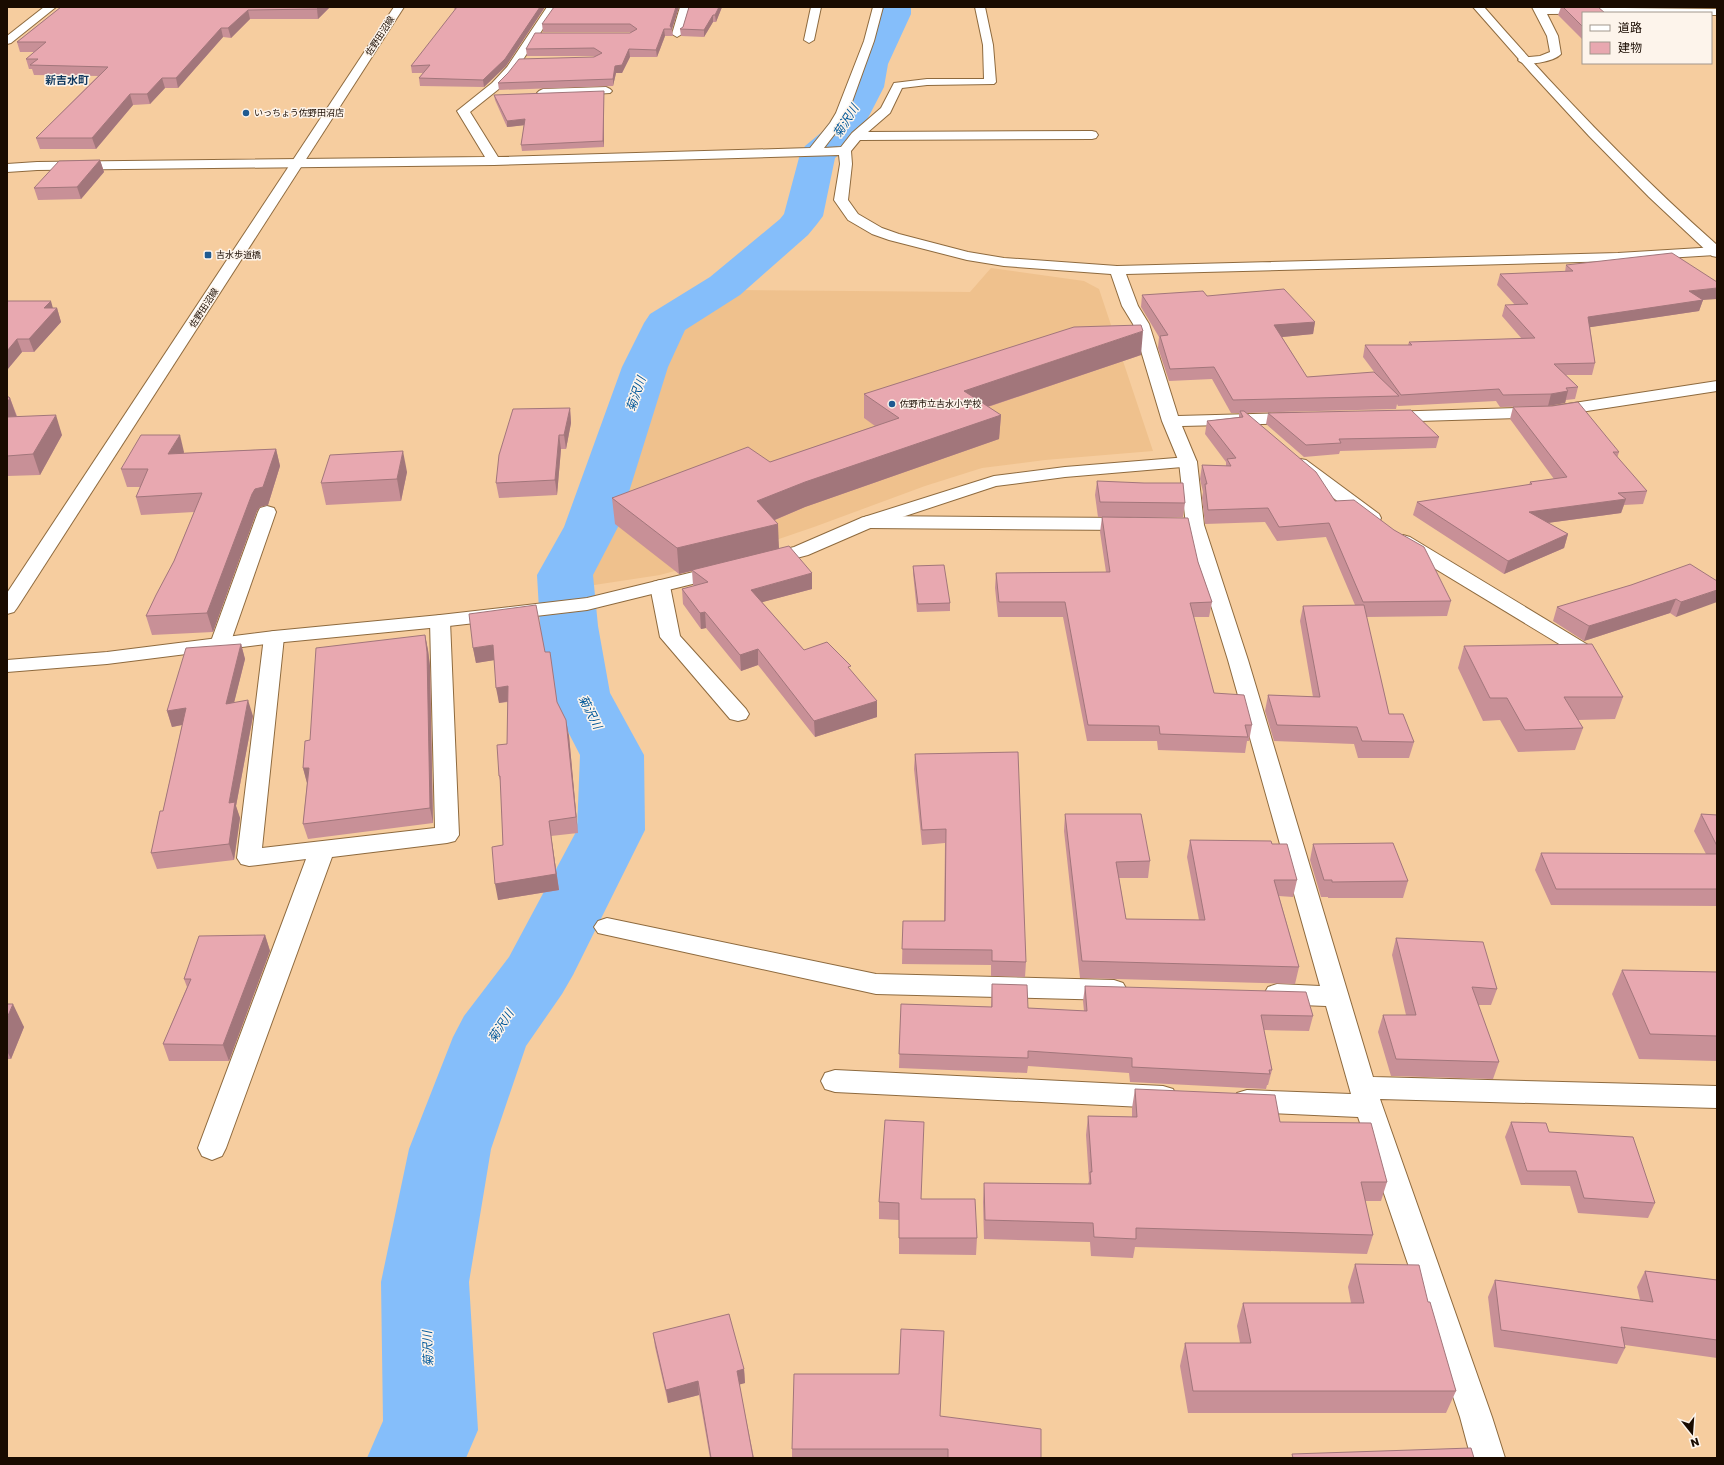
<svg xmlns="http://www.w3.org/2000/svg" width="1724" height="1465" font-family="'Golos Text','Noto Sans JP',sans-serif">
	<rect width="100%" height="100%" fill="#f6cd9f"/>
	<polygon fill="#efc18d" points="991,268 1084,281 1099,289 1153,451 1045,460 982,468 925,486 814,527 726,557 660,575 581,587 663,356 687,324 736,290 970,292"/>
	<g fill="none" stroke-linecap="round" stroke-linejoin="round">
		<polygon fill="#85befa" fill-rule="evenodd" points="881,7 911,7 911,14 888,64 884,87 869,116 849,147 835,158 823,216 817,224 808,235 740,295 685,330 668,367 618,527 593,575 598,626 610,693 644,755 645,830 573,975 562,994 526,1046 491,1149 469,1282 478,1430 466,1458 367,1458 383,1421 381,1282 409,1149 453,1037 464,1016 509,957 577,830 580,755 548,693 540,626 537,575 564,527 622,367 644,323 650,314 710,277 780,219 784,214 800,154 805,146 823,131 835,115 850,87 856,64 881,14"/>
		<defs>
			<g id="street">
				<polygon points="44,7 56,7 11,43 7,44 7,36"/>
				<polygon points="547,7 557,7 515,72 500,88 470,112 498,157 810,148 830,123 836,113 864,41 873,7 883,7 874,41 848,113 840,127 824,148 841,147 852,133 881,108 894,83 927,79 984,79 983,45 975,7 985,7 993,45 996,82 994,84 927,85 902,88 890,113 868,132 1092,131 1096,132 1098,135 1096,138 1092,139 860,140 851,151 852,164 848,200 858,214 882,228 899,234 968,252 1004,258 1117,266 1618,253 1717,247 1717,255 1715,255 1618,261 1126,274 1138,306 1149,324 1178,416 1296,413 1302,414 1304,418 1302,422 1296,423 1182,426 1197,462 1204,525 1248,660 1373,1077 1717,1086 1717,1108 1380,1099 1492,1417 1505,1458 1471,1458 1460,1417 1358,1117 1247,1112 1237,1109 1233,1101 1237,1093 1247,1090 1351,1094 1326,1006 1277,1004 1268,1001 1264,994 1268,987 1277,984 1320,986 1228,660 1186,525 1179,462 1162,421 1133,324 1122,306 1111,274 1004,266 967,260 889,240 872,234 848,220 834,200 840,164 839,155 494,165 37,170 7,172 7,164 37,162 485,157 457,111 492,83 507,67"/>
				<polygon points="680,7 690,7 682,34 677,37 672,34"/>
				<polygon points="811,7 821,7 814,40 809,43 804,40"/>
				<path d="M 1532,7 L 1717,9 L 1717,15 L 1711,15 L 1711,13 L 1547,14 L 1558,36 L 1561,54 C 1555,61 1525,68 1518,60 L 1520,58 L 1540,56 L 1550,52 L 1547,36 Z"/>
				<polygon points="606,87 610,89 612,91 610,93 543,97 539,95 537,93 539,91 543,89"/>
				<polygon points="1717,381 1717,391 1548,417 1386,422 1380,421 1378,417 1380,413 1386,412 1548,407"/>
				<polygon points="1300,459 1306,460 1379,514 1381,518 1379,522 1372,524 1365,522 1294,468 1291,464 1294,460"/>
				<polygon points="267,506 274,508 276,512 230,644 227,648 220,650 213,648 210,644 258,512 260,508"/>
				<polygon points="868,516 1130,518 1137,520 1139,524 1137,528 1130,530 868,528 861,526 859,522 861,518"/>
				<polygon points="1403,535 1410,537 1593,648 1596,652 1593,656 1586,658 1579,656 1396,545 1394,541 1396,537"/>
				<polygon points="660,580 667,582 670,586 680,636 746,709 749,714 746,719 738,721 730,719 660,637 650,586 653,582"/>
				<polygon points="440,615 447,617 450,621 459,835 455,841 447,843 332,857 226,1148 222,1156 212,1160 202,1156 198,1148 306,859 249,866 241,864 237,858 264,637 267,633 274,631 281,633 284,637 262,848 435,828 430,621 433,617"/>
				<polygon points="607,918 876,974 1114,980 1123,983 1127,990 1123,997 1114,1000 876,994 598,933 594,927 598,921"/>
				<polygon points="835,1070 1163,1086 1173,1089 1177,1097 1173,1105 1163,1108 835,1092 825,1089 821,1081 825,1073"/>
			</g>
			<g id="secondary">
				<path d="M 1473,7 L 1484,7 C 1557,91 1634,171 1717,245 L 1717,257 L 1712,256 L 1649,197 L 1589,136 L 1531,73 Z"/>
				<polygon points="1188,457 1194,458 1197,462 1194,466 1065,477 996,486 875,526 808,555 766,566 759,564 756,560 759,556 794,547 861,518 994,476 1065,467"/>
				<polygon points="722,565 729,567 732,571 729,575 587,610 440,627 274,643 107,664 7,672 7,660 107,652 274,631 440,615 587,598"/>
			</g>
			<polygon id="primary" points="394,7 404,7 17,608 14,612 7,614 7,593"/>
		</defs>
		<use href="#street" stroke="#8e6a3e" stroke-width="2"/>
		<use href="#secondary" stroke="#8e6a3e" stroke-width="2"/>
		<use href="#primary" stroke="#8e6a3e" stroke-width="2"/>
		<use href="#street" fill="#fff" fill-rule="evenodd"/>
		<use href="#secondary" fill="#fff" fill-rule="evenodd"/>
		<use href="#primary" fill="#fff" fill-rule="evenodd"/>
	</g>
	<g fill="#c89097">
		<polygon points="61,7 330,7 318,19 250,19 231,38 223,37 178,88 165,88 150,104 133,105 96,149 40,149 36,138 98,76 34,75 32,69 29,69 26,59 34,52 20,52 17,42"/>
		<polygon points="454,7 545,7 506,66 484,87 420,86 419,78 423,73 412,73 411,66 455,11"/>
		<polygon points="679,7 672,29 673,36 665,36 657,57 630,57 622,73 616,73 613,86 499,90 498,83 596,56 527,56 526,49 630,33 632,32 543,32 542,24"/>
		<polygon points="689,7 722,7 716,22 713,22 704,37 681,36 680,29 683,27"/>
		<polygon points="1561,7 1598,7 1583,13 1583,40 1558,15"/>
		<polygon points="494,95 604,97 604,147 522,151 521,145 524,125 507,127 495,100"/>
		<polygon points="100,160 104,172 81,199 38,200 34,188"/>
		<polygon points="1566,265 1703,300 1699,311 1590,327 1595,363 1592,375 1566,375 1578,387 1575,399 1566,400 1565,403 1548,406 1500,407 1496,401 1398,406 1397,404 1396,409 1246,413 1335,501 1451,601 1447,616 1366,617 1389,714 1414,742 1409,758 1358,758 1354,744 1274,741 1265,711 1268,695 1313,697 1300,621 1303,606 1355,605 1326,537 1277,541 1265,522 1205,524 1202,498 1203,492 1200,479 1202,465 1226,466 1226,462 1205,434 1207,421 1239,417 1239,413 1231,413 1212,379 1169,381 1158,348 1159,337 1141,307 1142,295 1207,296 1315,322 1313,334 1282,337 1307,377 1375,373 1363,357 1365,345 1408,345 1409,342 1522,339 1502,316 1505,305 1515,305 1497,285 1500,274 1565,272"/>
		<polygon points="7,301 53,308 57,308 61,322 34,352 22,352 7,370"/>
		<polygon points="1141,355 988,407 1001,415 999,439 805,507 775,520 779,548 812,573 812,589 762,602 804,650 851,671 877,717 815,737 758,665 741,671 706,628 701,629 683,604 682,589 694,586 693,585 692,571 679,574 615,524 612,498 770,462 875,426 864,418 864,394"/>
		<polygon points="7,396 10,398 17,416 62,435 40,475 7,476"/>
		<polygon points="1513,407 1619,452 1617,458 1647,491 1643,504 1624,505 1621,513 1547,523 1568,534 1564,548 1504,574 1413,515 1417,502 1529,485 1530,482 1554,479 1510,419"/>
		<polygon points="570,408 571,423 566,449 561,449 557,495 499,498 496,483"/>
		<polygon points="1268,413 1439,437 1436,448 1340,451 1339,454 1304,457 1266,424"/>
		<polygon points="276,449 280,466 268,505 260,507 257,511 213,632 152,635 146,616 174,561 194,512 141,515 136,497 140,487 127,487 121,469 184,452 184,453"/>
		<polygon points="407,472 401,501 326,505 321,483"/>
		<polygon points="1097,481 1185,503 1183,517 1098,517 1095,495"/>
		<polygon points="1102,517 1198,562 1212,602 1209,617 1194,617 1214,693 1252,725 1249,741 1247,741 1245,753 1158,750 1157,741 1087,741 1063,617 998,617 995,588 996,573 1106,572 1100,532"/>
		<polygon points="913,566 950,603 950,611 917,612 913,573"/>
		<polygon points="1717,581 1676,617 1670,613 1584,641 1553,621 1557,607"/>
		<polygon points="425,635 428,650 430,666 433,823 308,839 303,824 307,783 303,768 310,740"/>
		<polygon points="241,644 245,659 234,702 253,716 236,806 240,818 234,860 157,869 151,853 163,811 182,725 172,727 167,711"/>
		<polygon points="1464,646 1623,697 1615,719 1578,720 1583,728 1575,750 1518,752 1500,720 1483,721 1458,668"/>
		<polygon points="473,648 545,652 557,703 569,736 578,833 551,836 559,890 498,900 503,845 501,785 499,776 507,744 508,702 499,703 494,660 476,663"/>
		<polygon points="915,754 1026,962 1025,977 991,976 991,965 902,964 903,921 944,921 945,843 922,845 914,769"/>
		<polygon points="1065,814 1150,861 1148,878 1119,878 1126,919 1199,920 1187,857 1190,840 1272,844 1297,880 1293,897 1279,896 1299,967 1295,984 1080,978 1064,831"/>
		<polygon points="1701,814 1717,815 1717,906 1551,905 1535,870 1541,853 1706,854 1694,831"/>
		<polygon points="1313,844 1408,881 1403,898 1328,898 1328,897 1321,897 1310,860"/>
		<polygon points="265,935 270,951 229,1061 169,1061 163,1044 187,987 184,979"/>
		<polygon points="1396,938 1497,989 1491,1005 1478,1005 1499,1062 1493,1079 1391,1076 1378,1032 1383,1015 1406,1015 1392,955"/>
		<polygon points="1622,970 1717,972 1717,1061 1639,1059 1612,994"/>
		<polygon points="992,984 1028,1008 1084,1011 1083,1001 1085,986 1313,1016 1309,1031 1264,1030 1272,1070 1268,1085 1267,1085 1266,1089 1130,1082 1129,1073 1028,1066 1027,1073 899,1068 901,1004 991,1007"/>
		<polygon points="7,1004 24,1027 11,1059 7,1059"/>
		<polygon points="1135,1089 1280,1122 1387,1182 1381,1201 1365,1201 1373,1235 1367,1254 1135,1247 1133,1258 1091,1256 1090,1242 984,1239 983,1202 984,1183 1088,1184 1089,1181 1086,1135 1088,1116 1132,1117 1132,1108"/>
		<polygon points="1511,1122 1549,1132 1655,1203 1648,1218 1578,1213 1570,1186 1521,1185 1505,1137"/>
		<polygon points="921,1199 977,1238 976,1255 899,1254 899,1220 879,1219 879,1202"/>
		<polygon points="1355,1264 1428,1302 1456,1391 1446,1413 1188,1413 1180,1366 1185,1343 1240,1343 1237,1326 1243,1303 1351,1303 1348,1287"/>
		<polygon points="1645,1271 1717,1280 1717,1358 1625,1345 1625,1348 1617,1364 1494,1347 1488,1297 1495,1280 1640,1300 1637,1287"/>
		<polygon points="653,1333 744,1369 745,1383 739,1384 754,1458 710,1458 699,1395 668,1403 655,1347"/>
		<polygon points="940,1416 1041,1458 792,1458 792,1449"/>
	</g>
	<g fill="#a2767b">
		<polygon points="319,7 330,7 318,19 317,9"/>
		<polygon points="540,7 545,7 506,66 484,87 483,80"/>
		<polygon points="676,7 679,7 672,29 670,26"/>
		<polygon points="719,7 722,7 716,22 715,15"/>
		<polygon points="248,10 250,19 231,38 228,28"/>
		<polygon points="713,15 713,22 704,37 704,30"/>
		<polygon points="221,28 223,37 178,88 176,78"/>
		<polygon points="664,29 665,36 657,57 656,50"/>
		<polygon points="629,49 630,57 622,73 616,73 613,86 613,79 615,66"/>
		<polygon points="162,78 165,88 150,104 147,94"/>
		<polygon points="604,91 604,147 603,141"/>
		<polygon points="130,94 133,105 96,149 92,138"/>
		<polygon points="525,119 526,125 507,127 507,121"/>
		<polygon points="100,160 104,172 81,199 77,187"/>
		<polygon points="1717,288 1717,299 1703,300 1699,311 1585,328 1588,317 1689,291"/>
		<polygon points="51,301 54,312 57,308 61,322 34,352 29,339 44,308"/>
		<polygon points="1315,322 1313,334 1272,338 1274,325"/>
		<polygon points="1143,331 1141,355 963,415 964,391"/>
		<polygon points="17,339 22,352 7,370 7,351"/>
		<polygon points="1568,391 1565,403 1548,406 1551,394"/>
		<polygon points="10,398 17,418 7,435 7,403"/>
		<polygon points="570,408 571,423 566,449 564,435"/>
		<polygon points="56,415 62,435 40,475 33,454"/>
		<polygon points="1001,415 999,439 805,507 758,527 757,501 805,482"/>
		<polygon points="180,435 184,452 173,472 168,454"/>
		<polygon points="559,435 561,449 557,495 555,480"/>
		<polygon points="276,449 280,466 268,505 260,507 257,511 213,632 207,613 252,494"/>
		<polygon points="403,451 407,472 401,501 397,479"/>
		<polygon points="1626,499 1621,513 1525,526 1529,512"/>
		<polygon points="778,524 779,549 679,574 677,548"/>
		<polygon points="1568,534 1564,548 1504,574 1508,561"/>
		<polygon points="812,573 812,589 752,605 751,590"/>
		<polygon points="1717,590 1717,602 1676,617 1681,602"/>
		<polygon points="1676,599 1670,613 1584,641 1589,626"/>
		<polygon points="705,612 706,628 701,629 700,613"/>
		<polygon points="425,635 428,650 430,666 433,823 430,808"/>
		<polygon points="241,644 245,659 230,719 226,704"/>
		<polygon points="493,645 495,660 476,663 473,648"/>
		<polygon points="758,649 758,665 741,671 740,655"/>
		<polygon points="508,686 510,701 499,703 496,688"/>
		<polygon points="248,700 253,716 236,806 240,818 234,860 229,844 229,803"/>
		<polygon points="877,701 877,717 815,737 814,721"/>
		<polygon points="186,708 191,723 172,727 167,711"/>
		<polygon points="566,720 569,736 578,833 576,817"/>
		<polygon points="303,768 309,768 307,783"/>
		<polygon points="549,821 559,890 498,900 495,884"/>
		<polygon points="265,935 270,951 229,1061 223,1045"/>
		<polygon points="13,1004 24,1027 11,1059 7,1051 7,1018"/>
		<polygon points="744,1369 745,1383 738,1385 737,1371"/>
		<polygon points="698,1381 699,1395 668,1403 666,1390"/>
	</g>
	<g fill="#e8a8b0" stroke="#a2767b">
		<polygon points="61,7 319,7 317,9 248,10 228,28 221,28 176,78 162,78 147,94 130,94 92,138 36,138 108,67 30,65 38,59 26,59 46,42 17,42"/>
		<polygon points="457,7 540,7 505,59 483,80 419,78 430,65 411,66"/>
		<polygon points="554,7 676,7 670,26 672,29 664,29 656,50 629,49 622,65 615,66 613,79 498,83 508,73 519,59 594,57 602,53 594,48 526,49 535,33 630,33 637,29 630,24 542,24"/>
		<polygon points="689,7 719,7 715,15 713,15 704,30 680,29 683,27"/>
		<polygon points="1563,7 1598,7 1605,13 1583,13 1583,27"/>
		<polygon points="604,91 603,141 521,145 525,119 507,121 494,95"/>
		<polygon points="100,160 77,187 34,188 59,161"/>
		<polygon points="1672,253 1717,282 1717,288 1689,291 1703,300 1588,317 1595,363 1554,364 1578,387 1566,388 1568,391 1551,394 1503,395 1499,389 1401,395 1365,345 1412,345 1409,342 1535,338 1505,305 1528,304 1500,274 1573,271 1566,265"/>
		<polygon points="1284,289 1315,322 1274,325 1307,377 1374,372 1399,396 1233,400 1214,367 1170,369 1160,336 1168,335 1142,295 1203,291 1207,296"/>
		<polygon points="7,301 51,301 44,308 57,308 29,339 17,339 7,351"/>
		<polygon points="1141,325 1143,331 964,391 1001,415 805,482 757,501 778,524 677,548 612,498 748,447 770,462 899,418 864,394 1074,327"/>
		<polygon points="7,396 10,398 7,403"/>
		<polygon points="1578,402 1619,452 1613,452 1647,491 1618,493 1626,499 1529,512 1568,534 1508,561 1417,502 1532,484 1530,482 1567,477 1513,407 1552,406"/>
		<polygon points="570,408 564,435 559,435 555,480 496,483 499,455 513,409"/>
		<polygon points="1411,410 1439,437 1339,439 1341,443 1306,445 1268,413"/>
		<polygon points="1240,411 1244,411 1316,472 1335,501 1354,500 1394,530 1424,547 1451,601 1363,602 1329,523 1279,527 1268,508 1208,510 1205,484 1207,484 1202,465 1231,466 1227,459 1236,458 1207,421 1243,417"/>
		<polygon points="56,415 33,454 7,456 7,417"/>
		<polygon points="141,435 180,435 168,454 276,449 263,487 255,489 252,494 207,613 146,616 156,595 174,561 202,493 136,497 148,469 121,469"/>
		<polygon points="403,451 397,479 321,483 330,455"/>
		<polygon points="1097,481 1144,483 1183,483 1185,503 1100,502"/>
		<polygon points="1102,517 1188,518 1198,562 1212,602 1190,603 1214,693 1244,695 1252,725 1245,725 1248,737 1160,734 1159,726 1088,725 1065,602 999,602 996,573 1110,572"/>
		<polygon points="789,546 812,573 751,590 804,650 827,642 851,666 848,667 877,701 814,721 758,649 740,655 705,612 700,613 682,589 708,582 692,570"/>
		<polygon points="1690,564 1717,581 1717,590 1681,602 1676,599 1589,626 1557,607 1631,585"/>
		<polygon points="944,565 950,603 918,604 913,566"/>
		<polygon points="536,605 545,652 550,652 557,702 566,720 576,817 549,821 556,874 495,884 492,847 503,845 500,776 499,776 497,745 507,744 508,686 496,688 493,645 473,648 469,614"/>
		<polygon points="1364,605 1389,714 1403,714 1414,742 1362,741 1357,727 1277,725 1268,695 1320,697 1303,606"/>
		<polygon points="425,635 427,652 430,808 303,824 309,768 303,768 305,741 310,740 316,648"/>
		<polygon points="241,644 226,704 248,700 229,803 235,802 229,844 151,853 160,811 163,811 186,708 167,711 186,648"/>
		<polygon points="1592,644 1623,697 1564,697 1583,728 1525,730 1507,698 1490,698 1464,646"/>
		<polygon points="1018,752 1026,962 992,961 992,950 902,949 903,921 945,921 946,829 922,830 915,754"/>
		<polygon points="1065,814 1141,814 1150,861 1116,862 1126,919 1205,920 1190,840 1271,841 1272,844 1287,844 1297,880 1274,880 1299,967 1082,961"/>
		<polygon points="1701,814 1717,815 1717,846"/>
		<polygon points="1393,843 1408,881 1332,882 1332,880 1324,880 1313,844"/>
		<polygon points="1541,853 1717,854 1717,889 1556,889"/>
		<polygon points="265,935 223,1045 163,1044 191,979 184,979 199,936"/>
		<polygon points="1396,938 1483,942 1497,989 1472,987 1499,1062 1396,1059 1383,1015 1416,1015"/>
		<polygon points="1622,970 1717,972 1717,1036 1650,1034"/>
		<polygon points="992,984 1027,985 1028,1008 1087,1011 1085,986 1306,992 1313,1016 1261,1015 1272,1070 1269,1070 1270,1074 1132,1067 1132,1058 1028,1051 1028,1058 899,1054 901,1004 992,1007"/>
		<polygon points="7,1004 13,1004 7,1018"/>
		<polygon points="1135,1089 1275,1095 1280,1122 1371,1123 1387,1182 1361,1182 1373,1235 1136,1228 1136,1239 1094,1237 1093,1223 985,1220 984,1183 1091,1184 1090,1172 1092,1172 1088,1116 1137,1117"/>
		<polygon points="885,1120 924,1122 921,1199 975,1199 977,1238 899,1238 899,1203 879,1202"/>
		<polygon points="1511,1122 1546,1123 1549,1132 1633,1137 1655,1203 1584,1198 1576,1171 1527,1171"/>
		<polygon points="1355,1264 1419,1265 1428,1302 1430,1302 1456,1391 1193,1391 1185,1343 1251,1343 1243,1303 1364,1303"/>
		<polygon points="1645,1271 1717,1280 1717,1340 1621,1327 1625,1348 1501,1330 1495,1280 1653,1302"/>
		<polygon points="729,1314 744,1369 737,1371 753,1457 750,1458 711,1458 698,1381 666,1390 653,1333"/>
		<polygon points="901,1329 944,1331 940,1416 1041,1429 1041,1458 948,1458 948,1449 792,1449 794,1374 899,1374"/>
		<polygon points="1471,1448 1474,1458 1293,1458 1292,1454"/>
	</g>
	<g fill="#1f5a91" stroke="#fdf4eb" stroke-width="1.5">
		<circle cx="246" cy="113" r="4"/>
		<rect x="204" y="251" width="8" height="8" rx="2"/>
		<circle cx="892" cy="404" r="4"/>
	</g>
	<g text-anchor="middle" stroke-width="3" stroke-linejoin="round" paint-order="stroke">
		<g font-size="9" fill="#190b00" stroke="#fdf4eb">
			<text transform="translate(380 36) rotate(-57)" y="3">佐野田沼線</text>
			<text transform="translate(204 308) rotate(-57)" y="3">佐野田沼線</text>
		</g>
		<g font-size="9" fill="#190b00" stroke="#fdf4eb" text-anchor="start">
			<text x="254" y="116">いっちょう佐野田沼店</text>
			<text x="216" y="258">吉水歩道橋</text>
			<text x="900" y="407">佐野市立吉水小学校</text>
		</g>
		<g font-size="11" font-weight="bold" fill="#0f385e" stroke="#fdf4eb">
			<text x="67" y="84">新吉水町</text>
		</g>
		<g font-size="12" font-style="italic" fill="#02589a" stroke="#fdf4eb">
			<text transform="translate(846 121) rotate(-58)" y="4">菊沢川</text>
			<text transform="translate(636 394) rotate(-71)" y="4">菊沢川</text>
			<text transform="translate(590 712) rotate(63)" y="4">菊沢川</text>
			<text transform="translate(501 1026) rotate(-57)" y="4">菊沢川</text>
			<text transform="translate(428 1349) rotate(-92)" y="4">菊沢川</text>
		</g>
	</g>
	<rect width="1724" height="1465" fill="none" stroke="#190b00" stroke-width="16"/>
	<rect x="1582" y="12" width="130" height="52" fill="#fdf4eb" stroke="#a2978d"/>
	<rect x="1590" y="25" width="20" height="6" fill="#ffffff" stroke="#a2978d"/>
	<text x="1618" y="32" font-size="12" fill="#190b00">道路</text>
	<rect x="1590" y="42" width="20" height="12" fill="#e8a8b0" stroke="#a2978d"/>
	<text x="1618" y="52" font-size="12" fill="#190b00">建物</text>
	<g transform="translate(1692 1433) rotate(163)" stroke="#fdf4eb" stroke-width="3" paint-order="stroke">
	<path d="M0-3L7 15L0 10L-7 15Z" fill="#190b00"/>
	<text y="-6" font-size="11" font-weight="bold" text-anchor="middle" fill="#190b00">N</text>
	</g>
</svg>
